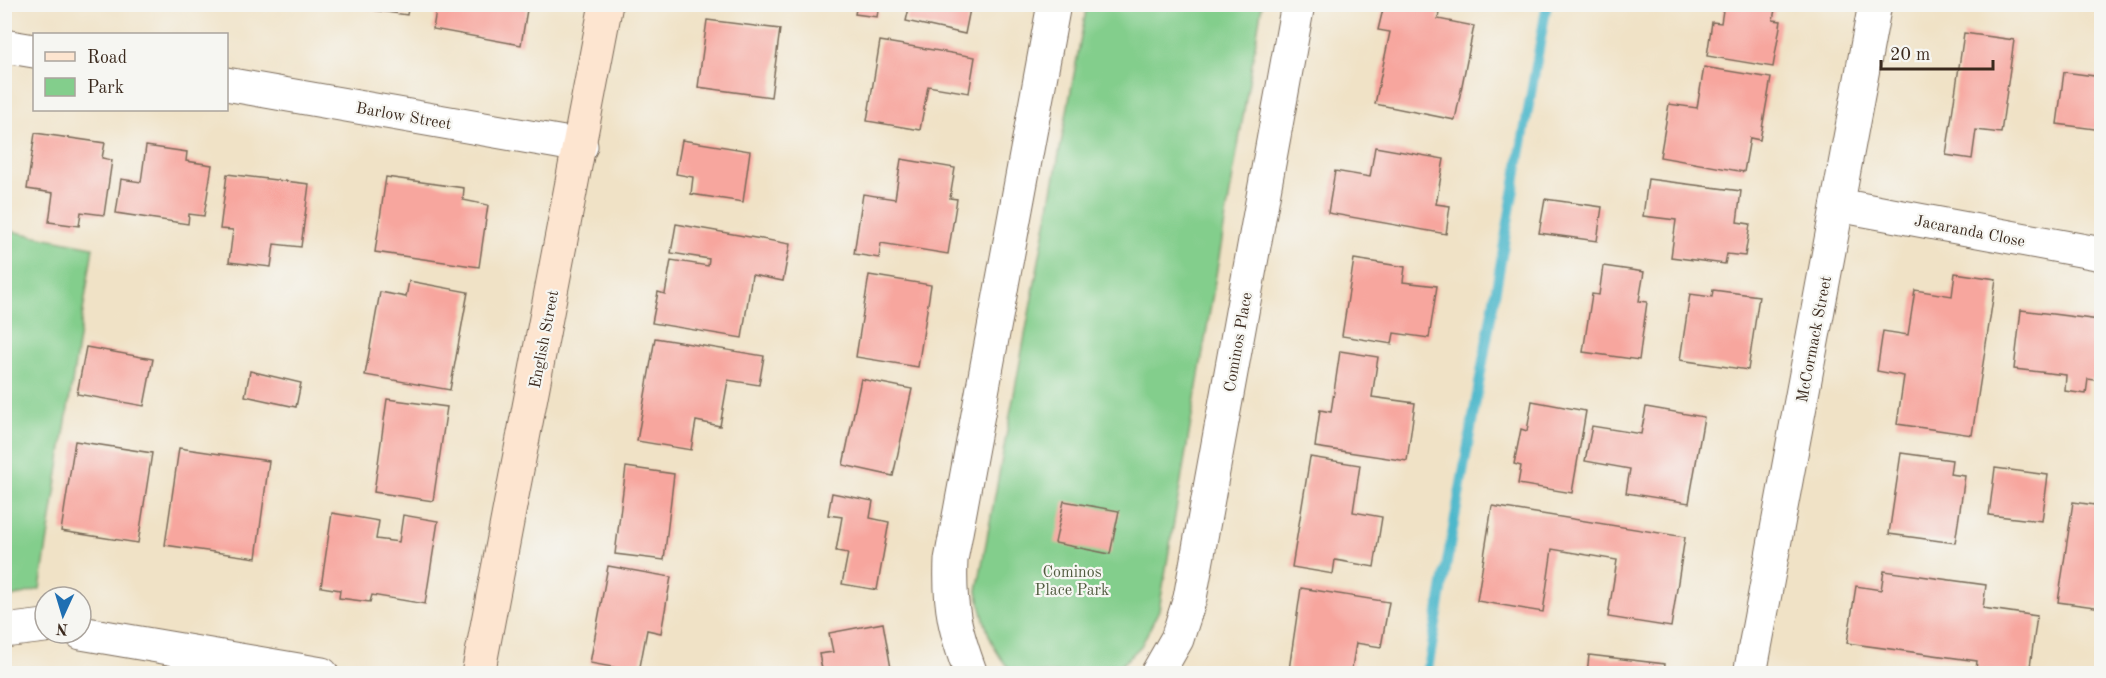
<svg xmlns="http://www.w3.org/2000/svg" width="2106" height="678" font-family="'Old Standard TT',serif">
	<rect width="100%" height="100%" fill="#f6f6f2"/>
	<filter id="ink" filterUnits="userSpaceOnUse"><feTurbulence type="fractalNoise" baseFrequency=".0167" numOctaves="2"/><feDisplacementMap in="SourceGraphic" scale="12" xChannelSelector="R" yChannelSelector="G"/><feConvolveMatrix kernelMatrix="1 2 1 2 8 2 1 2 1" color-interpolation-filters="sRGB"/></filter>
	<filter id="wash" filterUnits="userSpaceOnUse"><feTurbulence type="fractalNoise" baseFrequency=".008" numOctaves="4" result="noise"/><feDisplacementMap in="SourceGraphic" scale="24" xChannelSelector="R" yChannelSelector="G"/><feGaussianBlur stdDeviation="1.35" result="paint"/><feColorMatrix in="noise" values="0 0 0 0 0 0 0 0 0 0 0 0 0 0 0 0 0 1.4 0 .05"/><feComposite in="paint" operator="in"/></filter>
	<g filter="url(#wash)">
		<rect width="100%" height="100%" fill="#f0e2c6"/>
		<g fill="#83ce8c" stroke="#5f7c55" stroke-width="1.5">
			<path d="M 1087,5 L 1262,5 L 1159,610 L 1141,646 L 1113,673 L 1014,673 C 990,652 984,621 977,591 Z"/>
			<polygon points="5,230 93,247 40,589 5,599"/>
		</g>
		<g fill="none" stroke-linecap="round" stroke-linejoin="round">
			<polyline stroke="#4eb8cb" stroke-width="10" points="1427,674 1547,4"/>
		</g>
		<g id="blocks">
			<g fill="#f7a69e">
				<polygon points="366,4 409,4 407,15 366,9"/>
				<polygon points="437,4 528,4 521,45 433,29"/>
				<polygon points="857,4 879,4 877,17 855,14"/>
				<polygon points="910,4 971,4 965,34 906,21"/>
				<polygon points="1724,4 1776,4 1773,20 1781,21 1773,67 1707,56 1712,22 1721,23"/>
				<polygon points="1384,5 1403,5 1439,12 1438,19 1474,26 1455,120 1375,104 1390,32 1378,30"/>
				<polygon points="707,20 780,29 771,97 698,87"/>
				<polygon points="1964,33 2014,40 2001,133 1976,130 1972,159 1946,155"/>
				<polygon points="880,41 975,57 969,93 928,86 920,130 867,121"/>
				<polygon points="1704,67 1771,78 1760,140 1750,138 1744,172 1660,157 1669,104 1697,108"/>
				<polygon points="2064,72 2102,77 2102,130 2057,124"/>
				<polygon points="4,125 8,126 6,141 4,141"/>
				<polygon points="35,133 105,143 102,158 112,160 104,215 81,212 79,226 49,222 53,193 27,189"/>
				<polygon points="682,140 750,151 743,202 691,194 693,177 676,174"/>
				<polygon points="146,146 187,152 186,161 212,165 204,216 189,214 188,224 116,213 121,179 141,182"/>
				<polygon points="1375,147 1444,159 1436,204 1450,206 1446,234 1328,213 1335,171 1370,177"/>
				<polygon points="901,159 955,168 950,198 957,199 948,254 881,243 879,258 854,254 863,194 895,199"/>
				<polygon points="227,174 309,184 301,247 274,244 271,267 229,262 233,230 220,229"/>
				<polygon points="386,177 464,188 463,200 488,205 479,267 375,252"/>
				<polygon points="1648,179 1741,191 1737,222 1750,224 1745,256 1727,254 1725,264 1671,257 1676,220 1643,216"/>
				<polygon points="1545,199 1602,207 1597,241 1539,233"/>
				<polygon points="676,224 790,244 783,281 752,275 742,338 652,323 658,292 665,294 671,260 708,266 709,259 671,253"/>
				<polygon points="1354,259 1405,267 1403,282 1437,286 1429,338 1394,333 1392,344 1342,336"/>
				<polygon points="1603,266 1644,272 1639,301 1647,302 1639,360 1583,352 1592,294 1599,295"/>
				<polygon points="1955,273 1996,279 1972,435 1897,424 1904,376 1877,371 1883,331 1908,335 1915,290 1952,296"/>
				<polygon points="869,275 931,285 918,367 856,357"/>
				<polygon points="409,281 468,292 450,390 365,375 380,292 406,297"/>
				<polygon points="1713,290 1759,296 1748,370 1680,360 1690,294 1712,297"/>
				<polygon points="2021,310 2099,320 2096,341 2102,342 2102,381 2088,379 2086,394 2065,391 2066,375 2014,369"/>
				<polygon points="655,338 764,356 759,385 728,380 720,426 696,421 691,450 637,441"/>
				<polygon points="86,347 153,359 144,406 77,394"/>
				<polygon points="1340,351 1378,357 1372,397 1415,403 1407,461 1315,447 1320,410 1331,412"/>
				<polygon points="250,371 301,383 296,407 245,396"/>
				<polygon points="861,379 912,389 893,476 843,465"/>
				<polygon points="387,399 447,407 433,501 374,492"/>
				<polygon points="1532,401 1586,411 1572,493 1518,484 1521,466 1514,464 1521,429 1527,431"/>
				<polygon points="1646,407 1704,417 1689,503 1626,493 1630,469 1585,461 1592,426 1641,434"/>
				<polygon points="75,441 152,453 138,543 61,531"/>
				<polygon points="179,448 269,461 256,558 165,545"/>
				<polygon points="1901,453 1952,460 1950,474 1965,476 1955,543 1889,534"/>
				<polygon points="1310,457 1360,465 1353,512 1382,517 1374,567 1335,560 1333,574 1292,567"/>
				<polygon points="626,467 674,474 664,560 615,554"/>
				<polygon points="1995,468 2048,475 2042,521 1989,515"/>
				<polygon points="832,493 873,501 870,518 889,522 877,590 842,584 848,553 836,551 842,517 828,515"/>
				<polygon points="1064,501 1119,511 1110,554 1055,543"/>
				<polygon points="2073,502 2102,506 2102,608 2058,602"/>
				<polygon points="1492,506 1685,537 1671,627 1608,617 1617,560 1552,549 1543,612 1477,601"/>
				<polygon points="332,513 379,521 376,539 399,542 403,515 438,521 425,604 372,595 370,602 339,598 340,590 321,587"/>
				<polygon points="608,566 671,577 661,633 647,630 639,672 590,663"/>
				<polygon points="1884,571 1986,585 1983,608 2037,616 2029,674 1976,670 1977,661 1847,643 1856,586 1881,590"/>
				<polygon points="1301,588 1389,602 1381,647 1356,643 1351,674 1313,674 1289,670"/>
				<polygon points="883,623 892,674 823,674 819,654 833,652 829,633"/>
				<polygon points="1589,655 1665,664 1664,674 1587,674"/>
			</g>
		</g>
	</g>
	<g filter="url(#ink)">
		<use href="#blocks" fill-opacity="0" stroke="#7a6a59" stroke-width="1.5"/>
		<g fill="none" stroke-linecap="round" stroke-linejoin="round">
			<defs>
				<g id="street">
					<polyline points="4,46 34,51"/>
					<polyline points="226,84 581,146"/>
					<polyline points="1838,205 2102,254"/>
					<polyline points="4,631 45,626"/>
					<polyline points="81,633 322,674"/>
					<path d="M 971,674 C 955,631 949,607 951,560 L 1054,4"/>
					<polyline points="1157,674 1177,639 1190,598 1298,4"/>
					<polyline points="1750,674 1875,4"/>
				</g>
				<polyline id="secondary" points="478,674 606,4"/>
			</defs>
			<use href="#street" stroke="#7a6a59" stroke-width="35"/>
			<use href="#secondary" stroke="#7a6a59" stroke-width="35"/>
			<use href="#street" stroke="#fff" stroke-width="33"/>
			<use href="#secondary" stroke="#fde5d0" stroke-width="33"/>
		</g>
	</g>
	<g text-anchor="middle" stroke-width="4.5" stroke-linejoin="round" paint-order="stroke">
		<g font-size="16" fill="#3b2a1e" stroke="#f6f6f2">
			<text transform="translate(404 115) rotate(10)" y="6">Barlow Street</text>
			<text transform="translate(1970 230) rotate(11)" y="6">Jacaranda Close</text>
			<text transform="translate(543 339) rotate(-79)" y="6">English Street</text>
			<text transform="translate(1813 339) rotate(-79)" y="6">McCormack Street</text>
			<text transform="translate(1237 342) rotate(-80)" y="6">Cominos Place</text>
		</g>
		<g font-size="16" fill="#515b3f" stroke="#f6f6f2">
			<text x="1072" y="577">Cominos<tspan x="1072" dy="18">Place Park</tspan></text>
		</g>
	</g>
	<rect width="2106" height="678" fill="none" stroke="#f6f6f2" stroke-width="24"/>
	<rect x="33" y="33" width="195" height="78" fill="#f6f6f2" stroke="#aba49d" stroke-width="1.5"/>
	<rect x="45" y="52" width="30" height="9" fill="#fde5d0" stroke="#aba49d" stroke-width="1.5"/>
	<text x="87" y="63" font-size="18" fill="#3b2a1e">Road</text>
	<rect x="45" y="78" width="30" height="18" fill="#83ce8c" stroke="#aba49d" stroke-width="1.5"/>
	<text x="87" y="93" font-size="18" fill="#3b2a1e">Park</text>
	<g transform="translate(63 615) rotate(184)"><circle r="28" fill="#f6f6f2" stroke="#aba49d" stroke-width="1.5"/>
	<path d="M0-4.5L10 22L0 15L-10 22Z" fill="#1f6fb2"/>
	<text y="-9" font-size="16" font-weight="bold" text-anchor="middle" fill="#3b2a1e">N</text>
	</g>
	<path d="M1881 60v9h112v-9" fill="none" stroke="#3b2a1e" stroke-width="3"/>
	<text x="1890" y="60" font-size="18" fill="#3b2a1e" stroke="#f6f6f2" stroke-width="4.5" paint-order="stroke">20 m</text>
</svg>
